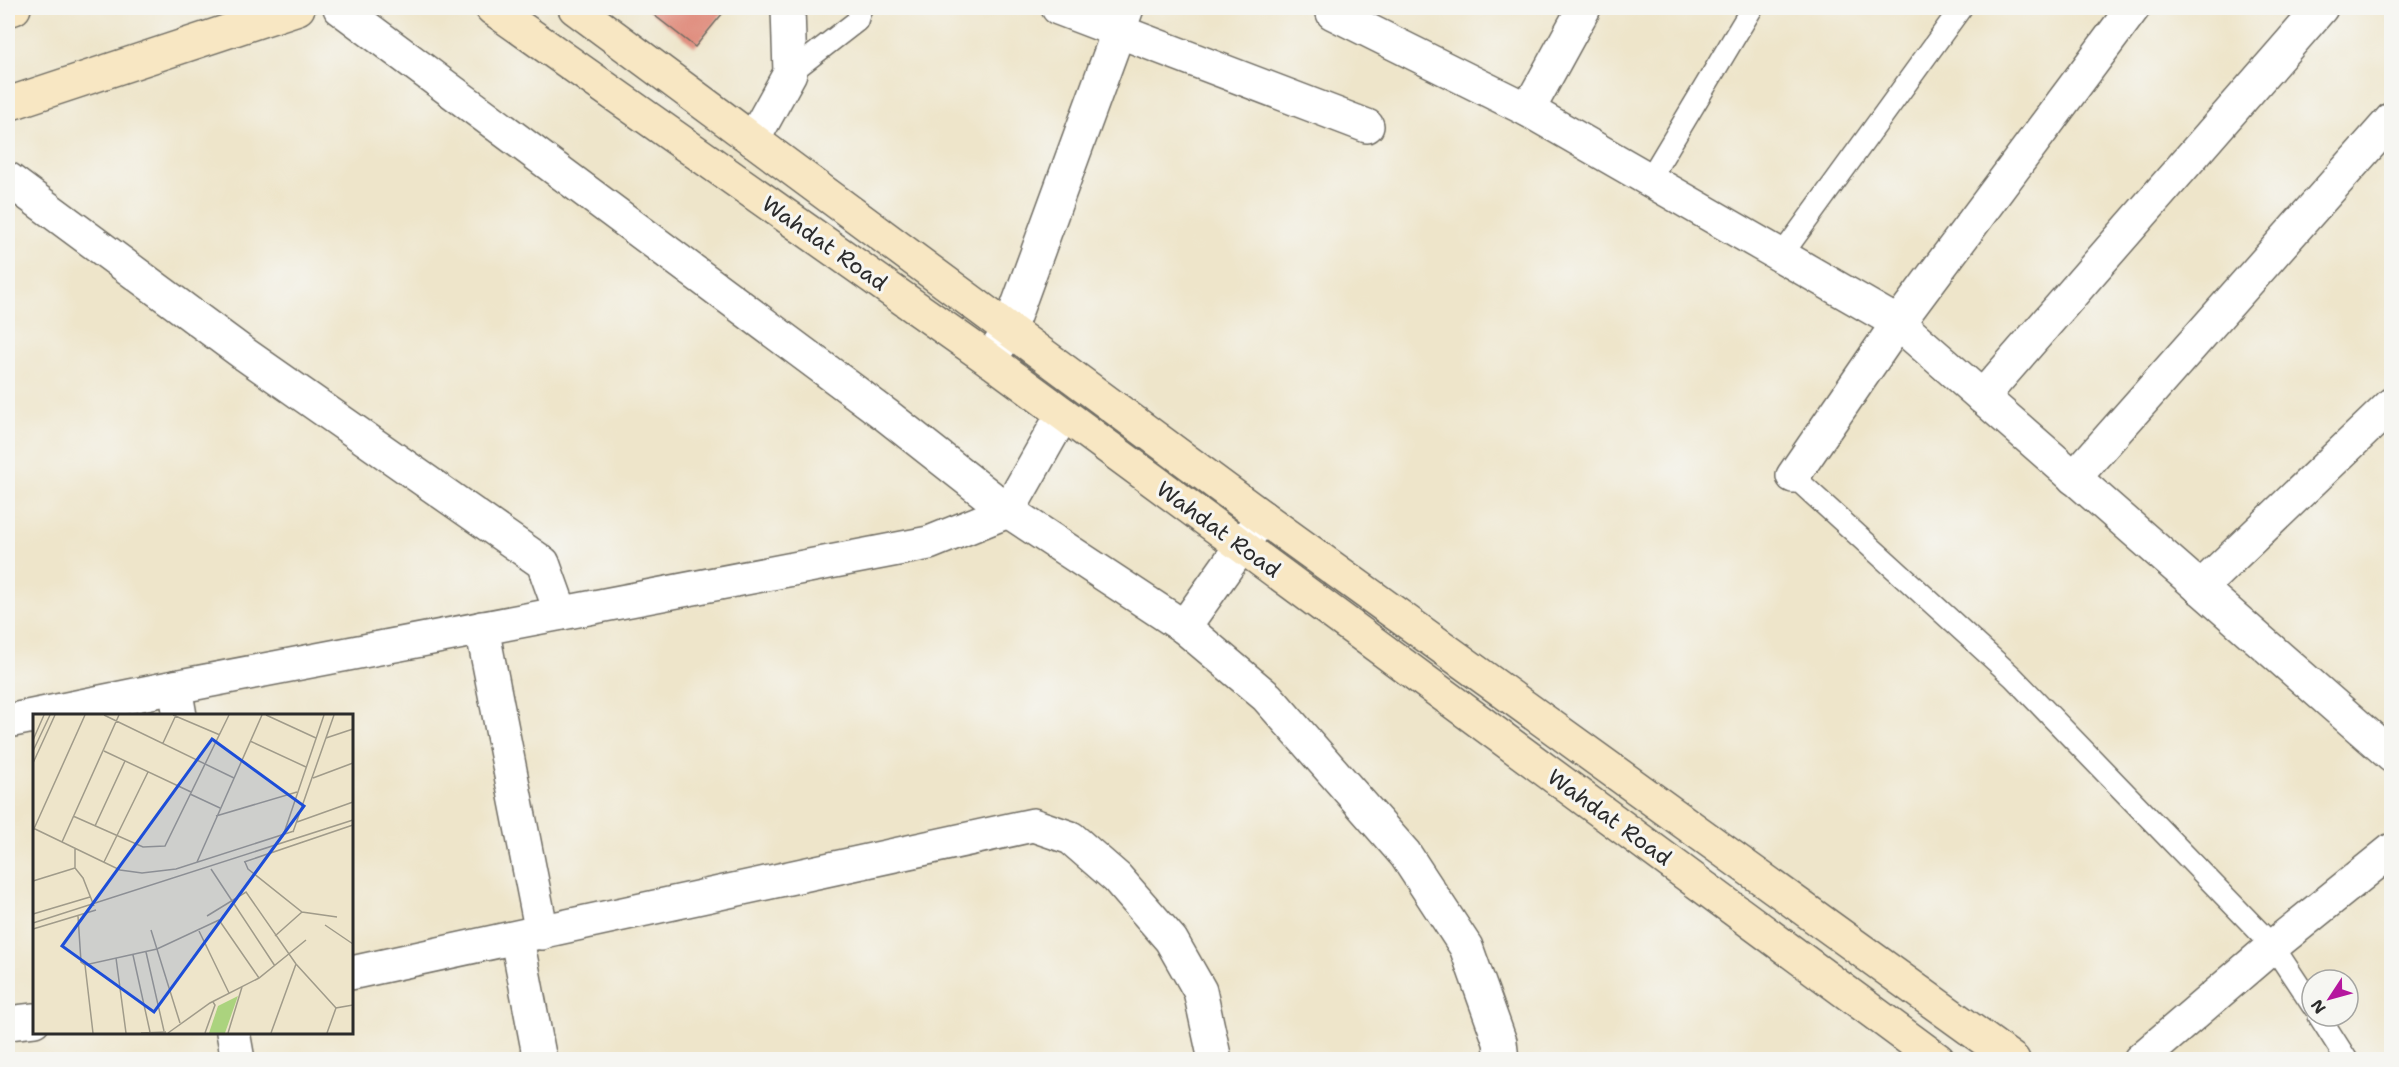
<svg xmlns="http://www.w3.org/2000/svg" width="2399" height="1067" font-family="'Shantell Sans',sans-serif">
	<rect width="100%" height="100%" fill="#f6f6f2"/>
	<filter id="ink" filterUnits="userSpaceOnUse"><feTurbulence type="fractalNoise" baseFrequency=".0167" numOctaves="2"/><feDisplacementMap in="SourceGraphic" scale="12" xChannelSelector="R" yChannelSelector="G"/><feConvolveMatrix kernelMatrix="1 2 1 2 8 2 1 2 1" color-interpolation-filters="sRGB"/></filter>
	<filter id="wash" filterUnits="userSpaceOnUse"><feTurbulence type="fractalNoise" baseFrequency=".008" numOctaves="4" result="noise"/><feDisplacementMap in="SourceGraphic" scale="24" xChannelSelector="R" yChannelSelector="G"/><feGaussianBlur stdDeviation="1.35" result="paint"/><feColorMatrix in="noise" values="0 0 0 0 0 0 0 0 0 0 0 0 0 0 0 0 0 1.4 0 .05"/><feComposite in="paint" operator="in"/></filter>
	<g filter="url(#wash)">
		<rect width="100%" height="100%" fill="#eee5ca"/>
		<g id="blocks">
			<polygon fill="#e08e7f" points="645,8 727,8 695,47"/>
		</g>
	</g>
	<g filter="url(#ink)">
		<use href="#blocks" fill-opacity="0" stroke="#6f6c63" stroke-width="1.5"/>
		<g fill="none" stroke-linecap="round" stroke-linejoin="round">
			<defs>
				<g id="lane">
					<polyline points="790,73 857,21 861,8"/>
					<polyline points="1649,180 1752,8"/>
					<polyline points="1781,256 1961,8"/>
					<polyline points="1793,476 2013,677 2273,946 2312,1005"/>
					<polyline points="2319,1016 2347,1060"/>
				</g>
				<g id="street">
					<polyline points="340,8 886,415 1008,511 1184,627 1267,697 1405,854 1466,947 1500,1042 1502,1060"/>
					<polyline points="1058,8 1367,126"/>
					<polyline points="1335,8 1333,13 1528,110 1898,323 2392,756"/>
					<polyline points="1528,110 1584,8"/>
					<polyline points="753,140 790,73 788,8"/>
					<polyline points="8,179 243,353 543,563 561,613"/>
					<polyline points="990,360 1009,330 1127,8"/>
					<polyline points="1982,397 2321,8"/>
					<polyline points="1793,476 1898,323 2133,8"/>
					<polyline points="2074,478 2392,119"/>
					<polyline points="2200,588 2392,404"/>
					<polyline points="1184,627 1262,517"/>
					<polyline points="482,628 542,933"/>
					<polyline points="175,687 180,716"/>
					<polyline points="8,721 175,687 929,543 1008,511 1063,414"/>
					<polyline points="517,939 540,1060"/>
					<polyline points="351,973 1033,825 1071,838 1117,878 1171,940 1200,991 1215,1060"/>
					<polyline points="8,1023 34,1020"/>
					<polyline points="233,1032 238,1060"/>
					<polyline points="2140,1060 2273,946 2392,850"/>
				</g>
				<g id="secondary">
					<polyline points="492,8 990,360 1938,1060"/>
					<polyline points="575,8 1262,517 2013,1060"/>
					<polyline points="8,10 14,8"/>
					<polyline points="8,104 298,8"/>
				</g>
			</defs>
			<use href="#lane" stroke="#6f6c63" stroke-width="24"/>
			<use href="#street" stroke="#6f6c63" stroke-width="36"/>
			<use href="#secondary" stroke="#6f6c63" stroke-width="36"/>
			<use href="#lane" stroke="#fff" stroke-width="21"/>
			<use href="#street" stroke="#fff" stroke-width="33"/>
			<use href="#secondary" stroke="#f8e7c3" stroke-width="33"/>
		</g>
	</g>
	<g text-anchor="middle" stroke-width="6" stroke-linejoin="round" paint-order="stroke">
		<g font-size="22" fill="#2b2b2b" stroke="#f6f6f2">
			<text transform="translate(825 243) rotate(35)" y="8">Wahdat Road</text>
			<text transform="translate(1219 529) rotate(36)" y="8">Wahdat Road</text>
			<text transform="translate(1610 817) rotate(36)" y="8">Wahdat Road</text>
		</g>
	</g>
	<g transform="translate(33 714)">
		<rect width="320" height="320" fill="#eee5ca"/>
		<path d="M 205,282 L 192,319 L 176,319 L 185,292 Z" fill="#abd37e"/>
		<path fill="none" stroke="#a09b8a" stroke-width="1.5" d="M 71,1 L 201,64M 140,1 L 187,21M 233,1 L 283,24M 293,24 L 320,15M 0,26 L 11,1M 217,27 L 273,53M 130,29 L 143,1M 0,37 L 17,1M 71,37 L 158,78M 0,49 L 22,1M 280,64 L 320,49M 157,80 L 187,94M 40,102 L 110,133 L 132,132 L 196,1M 183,102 L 264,78M 264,108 L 320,88M 62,112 L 92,47M 0,114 L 87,156 L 109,159 L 143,155 L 261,117M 0,117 L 52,1M 260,118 L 301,1M 250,122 L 291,1M 29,128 L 86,1M 42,135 L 42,154 L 50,164 L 61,192M 71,148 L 115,58M 164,148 L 229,1M 211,148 L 320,111M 212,148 L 215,155 L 269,198 L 304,203M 178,155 L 242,252M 0,167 L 42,154M 0,200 L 57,183M 45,202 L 48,248 L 52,251 L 124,235 L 186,206 L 226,264M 174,202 L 213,178 L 263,250 L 303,294M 0,209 L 320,106M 292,211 L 320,230M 0,215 L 63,196M 118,216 L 147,309M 166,217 L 196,279M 242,222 L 269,198M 113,238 L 131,317M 100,241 L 117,318M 83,244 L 93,319M 52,251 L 60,319M 108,319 L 133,318M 135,319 L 177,289 L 226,264 L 273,226M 172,319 L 182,291 L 180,288M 195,319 L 209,273M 238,319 L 263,250M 294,319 L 303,294 L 320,291"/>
		<path fill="#1d4ed8" fill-opacity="0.15" stroke="#1d4ed8" stroke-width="3" d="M 179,25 L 271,92 L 121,298 L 29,232 Z"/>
		<rect width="320" height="320" fill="none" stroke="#2b2b2b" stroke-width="3"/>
	</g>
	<rect width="2399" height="1067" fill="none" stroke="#f6f6f2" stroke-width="30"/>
	<g transform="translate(2330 998) rotate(234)"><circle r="28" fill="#f6f6f2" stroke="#a5a5a2" stroke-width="1.5"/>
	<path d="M0-4.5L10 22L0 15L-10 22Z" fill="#b5179e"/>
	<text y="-9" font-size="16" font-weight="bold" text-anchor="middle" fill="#2b2b2b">N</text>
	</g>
</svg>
